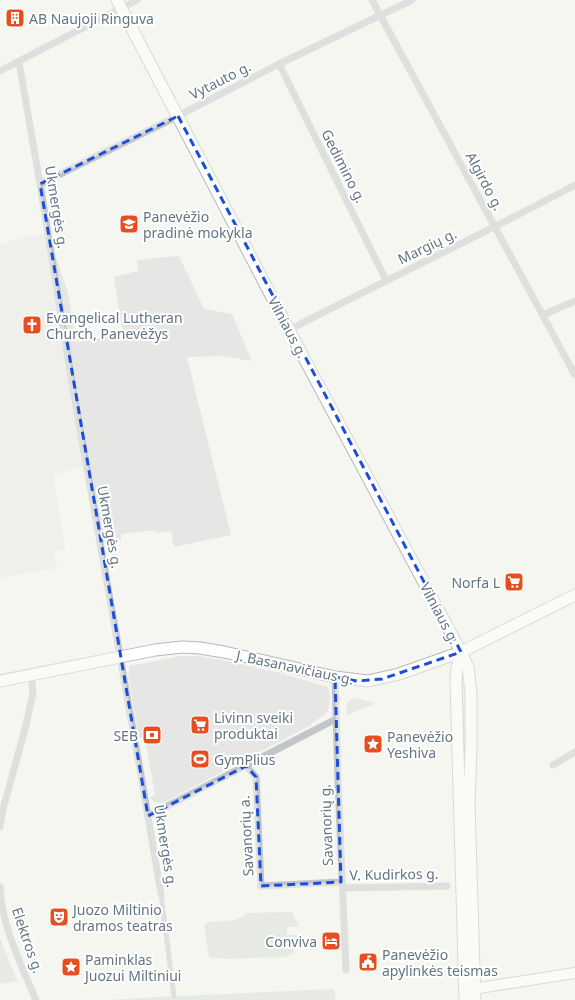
<svg xmlns="http://www.w3.org/2000/svg" width="575" height="1000" font-family="'Noto Sans',sans-serif">
<style>
.built{fill:#e6e7e5}
.green{fill:#d6dcd2}
.lines{fill:none;stroke-linecap:round;stroke-linejoin:round}
.secondary-casing{stroke:#b4babe;stroke-width:12}
.primary-casing{stroke:#b5b9bd;stroke-width:13}
.trunk-casing{stroke:#b5b8bb;stroke-width:13}
.pedestrian{stroke:#c2c6c9;stroke-width:5}
.minor{stroke:#c2c6c9;stroke-width:7}
.secondary{stroke:#fff;stroke-width:10}
.primary{stroke:#fff;stroke-width:11}
.trunk{stroke:#fff;stroke-width:11}
.marked{fill:none;stroke:#1d4ed8;stroke-width:3;stroke-dasharray:8 5;stroke-linejoin:round}
.labels{text-anchor:middle;dominant-baseline:central;stroke-width:4;stroke-linejoin:round;paint-order:stroke}
.poi-label{font-size:14px;fill:#637583;stroke:#fff;text-anchor:start}
.street-label{font-size:14px;fill:#637583;stroke:#fff}
</style>
<rect width="100%" height="100%" fill="#f5f5f1"/>
<!-- built -->
<path class="built" d="M48,233L67,290L77,342L123,334L114,277L138,271L137,261L154,258L179,256L204,309L232,314L252,361L221,356L187,357L231,535L174,547L171,531L156,533L155,530L121,534V540L100,544L86,466L53,475L65,549L54,551L57,568L0,578V245L21,237Z
M180,656H199L227,661L284,674L328,687L330,697L329,708L325,714L309,726L163,803H157L153,801L150,797L155,795L145,737L139,738L128,675L130,666Z"/>
<!-- green -->
<path class="green" d="M461,684H463L465,749H463Z
M353,698L377,703L347,715V703Z
M292,912L299,927H287V935H299V941H294V953L285,957L227,959L209,957L204,926L206,923C219,919 237,925 246,913Z
M0,938L17,981L0,984Z
M334,989L336,1000H109L157,997Z"/>
<g class="lines">
<defs>
<path id="secondary" d="M466,990L575,973"/>
<path id="primary" d="M117,0L289,330L461,652"/>
<path id="trunk" d="M461,652L468,667L471,693V747L469,805L475,1000
M461,652L457,668L456,681L465,1000
M0,681L155,650L182,647L200,648L224,652L335,677L368,681L399,674L461,652L575,595"/>
</defs>
<!-- secondary casing -->
<use href="#secondary" class="secondary-casing"/>
<!-- primary casing -->
<use href="#primary" class="primary-casing"/>
<!-- trunk casing -->
<use href="#trunk" class="trunk-casing"/>
<!-- pedestrian -->
<path class="pedestrian" d="M161,894L174,996"/>
<!-- minor -->
<path class="minor" d="M372,0L575,375
M19,62L40,184L74,395L142,781L161,894
M279,64L386,280
M0,71L137,0
M40,184L178,116L279,64L412,0
M543,315L575,301
M289,330C384,281 481,235 575,185
M335,677L338,782L346,970
M553,765L575,752
M246,766L256,777L261,886L341,882
M148,816L336,719
M0,827L2,813L26,725L33,693L31,674
M0,887C2,927 21,964 36,1000
M342,888L447,886"/>
<!-- secondary -->
<use href="#secondary" class="secondary"/>
<!-- primary -->
<use href="#primary" class="primary"/>
<!-- trunk -->
<use href="#trunk" class="trunk"/>
</g>
<!-- marked area -->
<path d="M0 0H575V1000H0ZM178,116L461,652L382,679L357,681L335,677L341,882L261,886L256,777L246,766L148,816L40,184Z" fill="#f5f5f1" fill-opacity=".55" fill-rule="evenodd"/>
<path class="marked" d="M178,116L461,652L382,679L357,681L335,677L341,882L261,886L256,777L246,766L148,816L40,184Z"/>
<!-- icons -->
<defs>
<symbol id="building-square" viewBox="-11 -11 22 22"><rect x="-9" y="-9" width="18" height="18" rx="4" fill="#e64d20" stroke="#fff"/><path d="M-4-6H4V6H1V3H-1V6H-4ZM-2.5-4.3h1.7v1.8h-1.7ZM.8-4.3h1.7v1.8H.8ZM-2.5-1h1.7V.8h-1.7ZM.8-1h1.7V.8H.8Z" fill="#fff"/></symbol>
<symbol id="school-square" viewBox="-11 -11 22 22"><rect x="-9" y="-9" width="18" height="18" rx="4" fill="#e64d20" stroke="#fff"/><path d="M0-5L7-2L0 1L-7-2ZM-4 1L0 2.5L4 1V4Q0 6-4 4Z" fill="#fff"/></symbol>
<symbol id="church-square" viewBox="-11 -11 22 22"><rect x="-9" y="-9" width="18" height="18" rx="4" fill="#e64d20" stroke="#fff"/><path d="M-1.2-6h2.4v3.5h3.3v2.4h-3.3V6h-2.4V-.1h-3.3v-2.4h3.3Z" fill="#fff"/></symbol>
<symbol id="supermarket-square" viewBox="-11 -11 22 22"><rect x="-9" y="-9" width="18" height="18" rx="4" fill="#e64d20" stroke="#fff"/><path d="M-6-5.5h2.5l.6 2H6L4.5 2H-2.5L-4.4-4H-6ZM-1.5 3.2a1.3 1.3 0 1 0 .1 0ZM3 3.2a1.3 1.3 0 1 0 .1 0Z" fill="#fff"/></symbol>
<symbol id="bank-square" viewBox="-11 -11 22 22"><rect x="-9" y="-9" width="18" height="18" rx="4" fill="#e64d20" stroke="#fff"/><path d="M-6-4H6V4H-6ZM0-2.3a2.3 2.3 0 1 0 0 4.6a2.3 2.3 0 1 0 0-4.6Z" fill="#fff"/></symbol>
<symbol id="sight-square" viewBox="-11 -11 22 22"><rect x="-9" y="-9" width="18" height="18" rx="4" fill="#e64d20" stroke="#fff"/><path d="M0-6L1.8-2.2L6-1.7L2.9 1.2L3.7 5.4L0 3.3L-3.7 5.4L-2.9 1.2L-6-1.7L-1.8-2.2Z" fill="#fff"/></symbol>
<symbol id="stadium-square" viewBox="-11 -11 22 22"><rect x="-9" y="-9" width="18" height="18" rx="4" fill="#e64d20" stroke="#fff"/><path d="M0-5a6.5 5 0 1 0 0 10a6.5 5 0 1 0 0-10ZM-3.5-1.8h7v3.6h-7Z" fill="#fff"/></symbol>
<symbol id="theatre-square" viewBox="-11 -11 22 22"><rect x="-9" y="-9" width="18" height="18" rx="4" fill="#e64d20" stroke="#fff"/><path d="M-5-5.5Q0-4 5-5.5V0Q5 5 0 6Q-5 5-5 0ZM-3.3-2.5H-1v1.5H-3.3ZM1-2.5H3.3v1.5H1ZM-2.8 1Q0 5.5 2.8 1Z" fill="#fff"/></symbol>
<symbol id="hotel-square" viewBox="-11 -11 22 22"><rect x="-9" y="-9" width="18" height="18" rx="4" fill="#e64d20" stroke="#fff"/><path d="M-6-4.5h1.5V1H6V5H4.5V3h-9V5H-6ZM-4 0a1.8 1.8 0 1 1 3.6 0ZM.5 0V-2.5h3Q6-2.5 6 0Z" fill="#fff"/></symbol>
<symbol id="civic-square" viewBox="-11 -11 22 22"><rect x="-9" y="-9" width="18" height="18" rx="4" fill="#e64d20" stroke="#fff"/><path d="M-.6-6.5H3V-4.5H.6V-3L4-1V1h2V6H-6V1h2V-1L-.6-3ZM-1.2 2.5V6h2.4V2.5Z" fill="#fff"/></symbol>
</defs>
<g fill-rule="evenodd">
<use href="#building-square" x="4" y="7" width="22" height="22"/>
<use href="#school-square" x="118" y="213" width="22" height="22"/>
<use href="#church-square" x="21" y="314" width="22" height="22"/>
<use href="#supermarket-square" x="503" y="571" width="22" height="22"/>
<use href="#supermarket-square" x="189" y="714" width="22" height="22"/>
<use href="#bank-square" x="141" y="724" width="22" height="22"/>
<use href="#sight-square" x="362" y="733" width="22" height="22"/>
<use href="#stadium-square" x="189" y="748" width="22" height="22"/>
<use href="#theatre-square" x="48" y="906" width="22" height="22"/>
<use href="#hotel-square" x="320" y="930" width="22" height="22"/>
<use href="#civic-square" x="357" y="951" width="22" height="22"/>
<use href="#sight-square" x="60" y="956" width="22" height="22"/>
</g>
<g class="labels">
<!-- poi labels -->
<g class="poi-label">
<text x="29" y="18">AB Naujoji Ringuva</text>
<text x="143" y="216">Panevėžio<tspan x="143" dy="16">pradinė mokykla</tspan></text>
<text x="46" y="317">Evangelical Lutheran<tspan x="46" dy="16">Church, Panevėžys</tspan></text>
<text x="500" y="582" text-anchor="end">Norfa L</text>
<text x="214" y="717">Livinn sveiki<tspan x="214" dy="16">produktai</tspan></text>
<text x="138" y="735" text-anchor="end">SEB</text>
<text x="387" y="736">Panevėžio<tspan x="387" dy="16">Yeshiva</tspan></text>
<text x="214" y="759">GymPlius</text>
<text x="73" y="909">Juozo Miltinio<tspan x="73" dy="16">dramos teatras</tspan></text>
<text x="317" y="941" text-anchor="end">Conviva</text>
<text x="382" y="954">Panevėžio<tspan x="382" dy="16">apylinkės teismas</tspan></text>
<text x="85" y="959">Paminklas<tspan x="85" dy="16">Juozui Miltiniui</tspan></text>
</g>
<!-- street labels -->
<g class="street-label">
<text transform="translate(220 80) rotate(-27)">Vytauto g.</text>
<text transform="translate(344 166) rotate(63)">Gedimino g.</text>
<text transform="translate(485 181) rotate(62)">Algirdo g.</text>
<text transform="translate(57 207) rotate(81)">Ukmergės g.</text>
<text transform="translate(427 246) rotate(-26)">Margių g.</text>
<text transform="translate(288 327) rotate(62)">Vilniaus g.</text>
<text transform="translate(110 527) rotate(80)">Ukmergės g.</text>
<text transform="translate(440 613) rotate(62)">Vilniaus g.</text>
<text transform="translate(295 667) rotate(12)">J. Basanavičiaus g.</text>
<text transform="translate(326 825) rotate(-92)">Savanorių g.</text>
<text transform="translate(246 836) rotate(-93)">Savanorių a.</text>
<text transform="translate(166 846) rotate(81)">Ukmergės g.</text>
<text transform="translate(394 874) rotate(-1)">V. Kudirkos g.</text>
<text transform="translate(28 940) rotate(71)">Elektros g.</text>
</g>
</g>
</svg>
